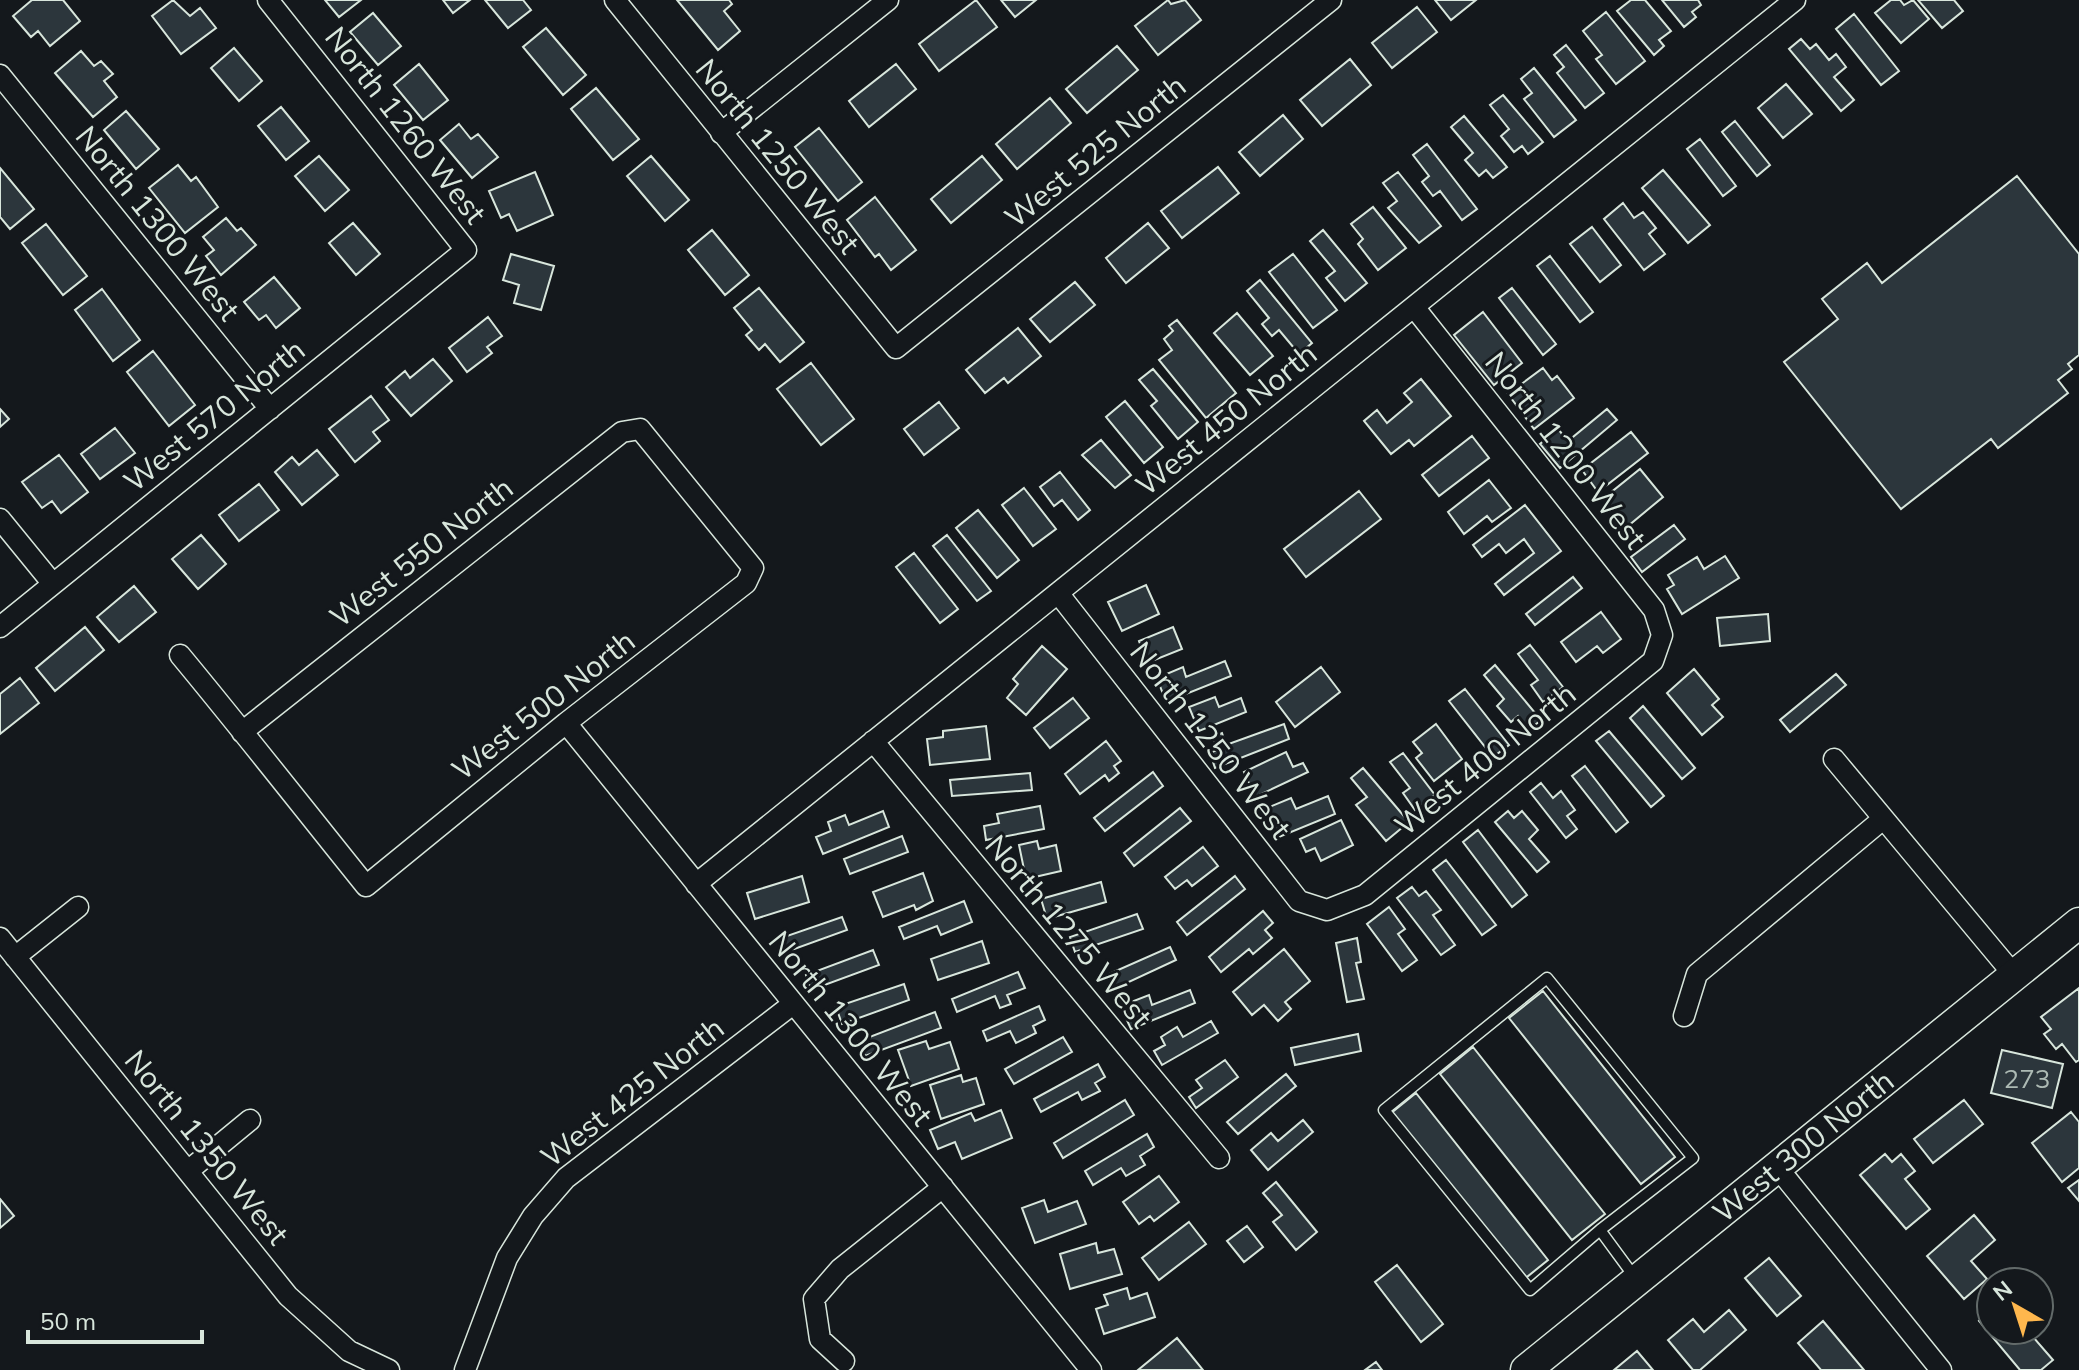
<svg xmlns="http://www.w3.org/2000/svg" width="2079" height="1370" font-family="Mulish,sans-serif">
<style>
.building{fill:#2c363c;stroke:#d8e6dc;stroke-width:2}
.lines{fill:none;stroke-linecap:round;stroke-linejoin:round}
.service-casing{stroke:#d8e6dc;stroke-width:13}
.minor-casing{stroke:#d8e6dc;stroke-width:23}
.secondary-casing{stroke:#d8e6dc;stroke-width:33}
.service{stroke:#14181c;stroke-width:10}
.minor{stroke:#14181c;stroke-width:20}
.secondary{stroke:#14181c;stroke-width:30}
.labels{text-anchor:middle;dominant-baseline:central;stroke-width:6;stroke-linejoin:round;paint-order:stroke}
.number-label{font-size:26px;fill:#adbab4}
.street-label{font-size:30px;fill:#d8e6dc;stroke:#14181c}
</style>
<rect width="100%" height="100%" fill="#14181c"/>
<!-- building -->
<path class="building" d="M32,0H63L80,21L50,46L38,31L31,37L13,16Z
M173,0L190,16L200,8L216,28L181,54L152,16Z
M325,0H361L339,17Z
M443,0H470L453,13Z
M485,0H523L531,10L508,28Z
M677,0H729L732,4L724,11L740,31L718,50Z
M976,0L997,27L939,71L919,44Z
M1001,0H1036L1015,17Z
M1168,0L1171,4L1185,0L1201,20L1158,55L1135,26Z
M1435,0H1476L1451,20Z
M1631,0H1645L1671,31L1659,40L1664,46L1654,55L1617,11Z
M1662,0H1698L1701,5L1692,12L1696,17L1684,27Z
M1891,0H1900L1904,5L1913,0L1929,19L1901,43L1875,13Z
M1918,0H1954L1963,11L1942,28Z
M1417,7L1437,32L1392,68L1372,43Z
M1606,12L1645,61L1616,84L1596,59L1602,55L1583,31Z
M373,13L401,46L378,65L350,32Z
M1854,14L1899,71L1881,85L1836,29Z
M546,28L586,75L563,95L523,47Z
M1801,39L1810,49L1816,44L1829,60L1836,54L1846,67L1834,77L1854,100L1841,111L1789,49Z
M1566,45L1604,93L1585,108L1557,73L1564,67L1554,55Z
M1117,46L1138,70L1087,113L1066,89Z
M234,48L262,81L239,101L211,68Z
M81,51L94,66L101,61L113,74L104,81L117,97L93,117L55,73Z
M1350,59L1371,85L1322,126L1300,100Z
M419,64L448,100L423,120L394,85Z
M896,64L916,89L869,127L849,101Z
M1534,68L1576,120L1554,137L1524,99L1532,93L1521,79Z
M1786,84L1812,114L1783,138L1758,108Z
M596,88L639,139L613,160L571,109Z
M1503,95L1543,142L1528,154L1522,146L1514,152L1501,136L1509,129L1490,105Z
M1050,98L1071,123L1017,169L996,144Z
M281,107L309,141L286,160L258,126Z
M126,111L159,149L136,169L104,130Z
M1283,115L1303,139L1260,176L1239,152Z
M1464,116L1507,167L1493,178L1486,170L1479,176L1465,160L1473,153L1451,127Z
M1735,121L1770,165L1757,176L1722,132Z
M459,124L471,139L478,134L498,157L472,178L440,140Z
M819,128L862,182L838,201L795,147Z
M1700,139L1736,186L1723,196L1687,149Z
M1427,144L1477,209L1462,220L1440,191L1433,196L1422,182L1429,176L1413,155Z
M319,156L349,190L325,211L295,176Z
M651,156L689,200L665,221L627,176Z
M982,156L1002,180L951,223L931,199Z
M178,165L191,181L196,177L218,207L185,233L149,188Z
M1218,167L1239,193L1182,238L1161,211Z
M0,168L34,209L10,229L0,217Z
M1663,170L1710,225L1688,243L1642,188Z
M535,172L553,215L517,231L509,214L501,218L489,191Z
M1398,172L1441,226L1419,243L1388,208L1397,201L1383,183Z
M2017,176L2079,254V355L2068,364L2072,369L2058,380L2068,393L1998,448L1991,439L1901,509L1784,362L1838,319L1822,299L1867,263L1882,283Z
M875,197L916,250L891,270L879,254L875,257L847,220Z
M1623,203L1634,218L1643,212L1656,228L1649,234L1665,254L1644,270L1604,219Z
M1373,207L1406,248L1378,270L1358,244L1363,239L1351,224Z
M226,218L237,231L241,228L256,245L221,275L206,256L214,250L203,237Z
M353,223L380,254L356,275L329,243Z
M1148,223L1169,248L1126,283L1106,258Z
M46,224L87,276L63,295L22,243Z
M1592,227L1621,265L1600,282L1570,244Z
M712,230L749,275L725,295L688,250Z
M1323,230L1367,283L1345,301L1326,278L1335,271L1310,241Z
M511,254L554,266L541,310L514,303L519,285L503,280Z
M1293,254L1337,310L1313,328L1269,272Z
M1550,256L1593,312L1580,322L1537,266Z
M274,277L300,308L276,328L266,315L259,320L244,302Z
M1260,280L1312,343L1299,354L1279,330L1272,336L1262,324L1269,318L1247,291Z
M1075,282L1095,305L1050,342L1030,319Z
M759,288L804,342L780,362L765,344L759,350L746,335L752,330L734,308Z
M1512,288L1556,344L1543,355L1499,298Z
M102,289L140,340L113,361L75,310Z
M1483,312L1522,363L1494,385L1454,335Z
M1237,313L1273,356L1250,375L1214,333Z
M488,317L502,336L487,347L492,353L467,372L449,348Z
M1177,320L1236,393L1206,418L1159,360L1172,350L1164,339L1173,331L1169,326Z
M1018,328L1041,356L1008,383L1004,378L985,393L966,370Z
M153,351L195,405L169,426L127,372Z
M433,359L452,381L411,416L386,387L405,371L410,378Z
M811,363L854,419L821,445L777,389Z
M1543,368L1552,380L1557,376L1574,398L1534,429L1508,394Z
M1153,369L1198,422L1178,439L1151,406L1157,401L1139,380Z
M1421,379L1451,416L1414,446L1409,440L1391,454L1364,421L1377,410L1387,423L1412,402L1404,393Z
M371,396L389,420L373,432L380,441L355,462L329,429Z
M1125,401L1163,447L1144,463L1106,417Z
M939,402L959,428L924,455L904,429Z
M0,409L9,419L0,427Z
M1607,409L1617,420L1560,468L1540,444L1558,429L1568,441Z
M115,428L135,453L100,479L81,454Z
M1631,432L1648,453L1598,492L1582,470Z
M1472,436L1489,458L1439,496L1422,475Z
M1101,440L1131,475L1115,488L1082,455Z
M317,450L338,475L302,505L275,472L292,457L299,465Z
M59,455L88,492L61,513L52,501L42,508L22,482Z
M1640,469L1663,497L1628,526L1604,498Z
M1060,472L1090,510L1078,520L1062,500L1054,506L1040,487Z
M1489,480L1511,508L1492,522L1487,516L1464,534L1448,512Z
M259,484L279,510L239,541L219,515Z
M1024,488L1056,529L1033,546L1002,505Z
M1359,491L1381,519L1306,577L1284,549Z
M1525,505L1561,551L1504,595L1495,584L1534,553L1524,539L1506,553L1499,544L1482,557L1473,545Z
M978,510L1019,560L997,578L956,528Z
M1674,525L1685,539L1642,572L1631,557Z
M201,535L226,564L198,589L172,559Z
M947,535L991,591L977,601L933,546Z
M914,553L958,609L940,623L896,567Z
M1725,556L1739,578L1682,614L1667,589L1674,585L1668,575L1697,557L1704,569Z
M1573,577L1582,588L1535,625L1526,614Z
M1146,585L1159,614L1122,631L1108,602Z
M134,586L156,612L119,642L97,617Z
M1601,612L1621,639L1603,653L1597,646L1576,662L1561,642Z
M1768,614L1770,641L1720,646L1717,618Z
M85,627L104,650L55,691L36,668Z
M1173,627L1182,649L1147,663L1139,641Z
M1530,645L1563,687L1543,702L1531,685L1538,680L1518,654Z
M1042,646L1067,669L1026,715L1007,698L1018,684L1013,679Z
M1225,661L1231,676L1166,702L1157,678L1183,667L1186,677Z
M1495,665L1541,720L1529,730L1518,716L1511,722L1497,706L1504,699L1484,675Z
M1321,667L1340,692L1295,727L1276,702Z
M1694,669L1719,699L1712,705L1723,717L1702,735L1667,693Z
M1836,674L1846,685L1790,732L1780,720Z
M20,678L39,703L0,734V694Z
M1465,689L1509,745L1493,757L1449,701Z
M1215,697L1219,707L1241,698L1246,712L1199,731L1189,707Z
M1073,698L1089,718L1050,748L1034,728Z
M1643,706L1695,768L1682,779L1630,718Z
M1284,724L1289,739L1215,768L1210,753L1217,750L1213,737L1222,733L1226,745Z
M1436,724L1462,759L1434,781L1416,758L1422,753L1413,742Z
M986,726L990,759L930,765L927,739L943,737V731Z
M1609,731L1664,796L1651,807L1596,741Z
M1106,741L1121,761L1114,766L1119,773L1109,781L1105,775L1080,794L1065,774Z
M1286,752L1293,767L1303,763L1308,772L1255,797L1244,772Z
M1403,753L1435,795L1415,810L1403,793L1410,788L1390,762Z
M1585,766L1628,822L1616,832L1572,776Z
M1363,768L1409,822L1386,841L1356,805L1367,797L1351,778Z
M1153,772L1163,786L1105,831L1094,818Z
M1030,773L1032,790L952,796L950,780Z
M1541,783L1553,798L1561,791L1575,810L1567,816L1577,829L1566,838L1530,792Z
M1328,796L1335,814L1279,837L1267,808L1291,798L1296,809Z
M1040,806L1044,829L986,840L984,826L999,823L997,814Z
M1180,808L1191,821L1134,866L1124,853Z
M883,811L889,827L823,854L816,837L831,831L828,822L845,815L849,825Z
M1508,811L1514,818L1522,811L1538,830L1529,839L1549,862L1537,872L1495,822Z
M1341,820L1353,845L1321,861L1315,848L1306,852L1300,839Z
M1478,830L1527,895L1512,907L1463,842Z
M902,836L908,852L850,874L844,859Z
M1037,841L1039,849L1056,845L1061,871L1026,879L1019,845Z
M1203,847L1218,866L1192,886L1187,880L1175,889L1165,877Z
M1446,860L1496,925L1482,935L1433,870Z
M923,873L933,901L916,910L914,905L883,917L873,892Z
M802,876L809,902L755,919L747,893Z
M1235,876L1245,889L1187,935L1177,922Z
M1101,882L1106,902L1047,919L1041,899Z
M1412,887L1419,896L1426,891L1441,910L1433,915L1455,945L1441,955L1397,898Z
M964,901L972,922L941,935L937,926L904,939L899,927Z
M1389,907L1405,929L1398,934L1417,960L1402,971L1367,924Z
M1263,911L1273,923L1265,930L1272,938L1253,954L1249,949L1221,972L1209,957Z
M1137,914L1143,929L1075,952L1070,937Z
M842,917L847,930L786,952L781,938Z
M1357,938L1361,962L1356,963L1364,999L1347,1002L1336,943Z
M982,941L989,963L938,980L931,959Z
M1170,947L1176,960L1116,988L1109,974Z
M1284,949L1310,981L1285,1002L1291,1009L1278,1021L1264,1005L1252,1015L1233,992Z
M873,950L879,965L811,990L806,975Z
M1018,972L1025,988L1007,995L1011,1004L1000,1008L995,996L957,1012L952,999Z
M904,984L909,1000L842,1024L836,1007Z
M2079,988V1060L2076,1062L2062,1044L2056,1049L2044,1034L2051,1029L2041,1017Z
M1190,990L1195,1003L1131,1029L1125,1016L1135,1012L1131,1002L1149,995L1152,1005Z
M1543,991L1675,1157L1641,1184L1509,1018Z
M1039,1006L1045,1020L1033,1026L1036,1033L1016,1043L1010,1031L987,1041L983,1031Z
M935,1012L941,1028L865,1056L859,1041Z
M1211,1021L1218,1033L1162,1065L1154,1051L1165,1045L1161,1037L1177,1027L1183,1037Z
M1358,1034L1361,1051L1295,1065L1291,1048Z
M1063,1037L1072,1052L1014,1084L1005,1069Z
M926,1041L929,1049L950,1042L959,1069L911,1086L898,1050Z
M1473,1047L1605,1214L1572,1240L1440,1074Z
M2002,1050L2063,1064L2052,1108L1991,1093Z
M1225,1060L1238,1077L1196,1108L1189,1097L1202,1088L1196,1080Z
M1098,1064L1105,1077L1095,1083L1100,1091L1082,1100L1078,1092L1041,1112L1034,1099Z
M1286,1074L1296,1086L1238,1134L1227,1122Z
M961,1075L963,1082L976,1078L984,1104L941,1119L930,1085Z
M1416,1093L1548,1260L1522,1281L1390,1114Z
M1125,1100L1134,1115L1063,1158L1054,1143Z
M1964,1100L1983,1124L1933,1163L1914,1139Z
M1001,1110L1012,1138L962,1159L955,1142L938,1149L930,1130L971,1113L975,1121Z
M2071,1112L2079,1122V1168L2062,1182L2032,1143Z
M1303,1120L1313,1132L1268,1170L1251,1150L1271,1133L1278,1141Z
M1147,1134L1154,1147L1140,1156L1145,1165L1126,1176L1121,1168L1093,1185L1085,1171Z
M1885,1154L1892,1162L1901,1154L1915,1171L1905,1179L1930,1209L1906,1229L1860,1175Z
M1159,1176L1179,1202L1154,1221L1150,1216L1139,1224L1123,1202Z
M2079,1180V1201L2068,1188Z
M1276,1182L1317,1232L1296,1250L1273,1222L1282,1215L1263,1193Z
M0,1199L14,1216L0,1228Z
M1044,1200L1048,1212L1077,1201L1086,1224L1035,1243L1022,1208Z
M1974,1215L1995,1240L1971,1261L1987,1279L1964,1299L1927,1256Z
M1189,1222L1206,1244L1159,1280L1142,1258Z
M1247,1226L1263,1247L1244,1262L1227,1241Z
M1096,1243L1098,1253L1114,1249L1122,1274L1070,1289L1060,1254Z
M1769,1258L1801,1296L1777,1316L1745,1278Z
M1397,1265L1443,1324L1421,1342L1375,1282Z
M1127,1288L1130,1299L1147,1293L1155,1317L1104,1334L1096,1309L1108,1305L1104,1295Z
M1729,1310L1746,1330L1700,1370H1693L1668,1340L1693,1319L1704,1332Z
M1991,1311V1330H2027L2053,1360L2041,1370H2020L1979,1321Z
M1823,1321L1864,1370H1821L1798,1343Z
M1177,1338L1203,1370H1138Z
M1637,1351L1653,1370H1614Z
M1376,1362L1382,1370H1365Z"/>
<g class="lines">
<defs>
<path id="service" d="M1600,1230L1530,1290L1384,1110L1547,978L1693,1158L1600,1230L1636,1279"/>
<path id="minor" d="M615,0L896,348L1331,0
M0,75L270,409
M721,133L888,0
M0,519L53,584
M1058,593L1299,901L1327,910L1365,895L1653,661L1662,635L1654,610L1414,307
M0,627L466,250L268,0
M180,655C243,731 304,809 366,886L566,723L746,583L753,568L640,429L622,432L242,732
M566,723L1091,1370
M873,741L1219,1158
M1834,759L2014,975
M696,884L1795,0
M0,938L288,1296L349,1351L389,1370
M15,957L78,907
M1684,1016L1697,974L1883,819
M1777,1167L1941,1370
M188,1171L250,1120
M844,1361L820,1339L814,1299L840,1269L943,1187
M465,1370L507,1258L533,1216L566,1178L793,1004"/>
<path id="secondary" d="M1526,1370L2079,923"/>
</defs>
<!-- service casing -->
<use href="#service" class="service-casing"/>
<!-- minor casing -->
<use href="#minor" class="minor-casing"/>
<!-- secondary casing -->
<use href="#secondary" class="secondary-casing"/>
<!-- service -->
<use href="#service" class="service"/>
<!-- minor -->
<use href="#minor" class="minor"/>
<!-- secondary -->
<use href="#secondary" class="secondary"/>
</g>
<g class="labels">
<!-- number labels -->
<g class="number-label">
<text x="2027" y="1078">273</text>
</g>
<!-- street labels -->
<g class="street-label">
<text transform="translate(406 125) rotate(52)">North 1260 West</text>
<text transform="translate(1095 151) rotate(-39)">West 525 North</text>
<text transform="translate(778 156) rotate(51)">North 1250 West</text>
<text transform="translate(158 223) rotate(51)">North 1300 West</text>
<text transform="translate(214 415) rotate(-39)">West 570 North</text>
<text transform="translate(1226 419) rotate(-39)">West 450 North</text>
<text transform="translate(1566 450) rotate(52)">North 1200 West</text>
<text transform="translate(421 552) rotate(-38)">West 550 North</text>
<text transform="translate(543 705) rotate(-38)">West 500 North</text>
<text transform="translate(1211 740) rotate(52)">North 1250 West</text>
<text transform="translate(1485 759) rotate(-39)">West 400 North</text>
<text transform="translate(1069 931) rotate(50)">North 1275 West</text>
<text transform="translate(851 1028) rotate(51)">North 1300 West</text>
<text transform="translate(632 1092) rotate(-38)">West 425 North</text>
<text transform="translate(1803 1146) rotate(-39)">West 300 North</text>
<text transform="translate(207 1147) rotate(51)">North 1350 West</text>
</g>
</g>
<!-- north arrow -->
<g transform="translate(2015 1306) rotate(321)"><circle r="38" fill="#14181c" stroke="#626a69" stroke-width="2"/>
<path d="M0-6L14 30L0 20L-14 30Z" fill="#ffb74d"/>
<text y="-12" font-size="22" font-weight="bold" text-anchor="middle" fill="#d8e6dc">N</text>
</g>
<!-- scale -->
<path d="M28 1330v12h174v-12" fill="none" stroke="#d8e6dc" stroke-width="4"/>
<text x="40" y="1330" font-size="24" fill="#d8e6dc" stroke="#14181c" stroke-width="6" paint-order="stroke">50 m</text>
</svg>
